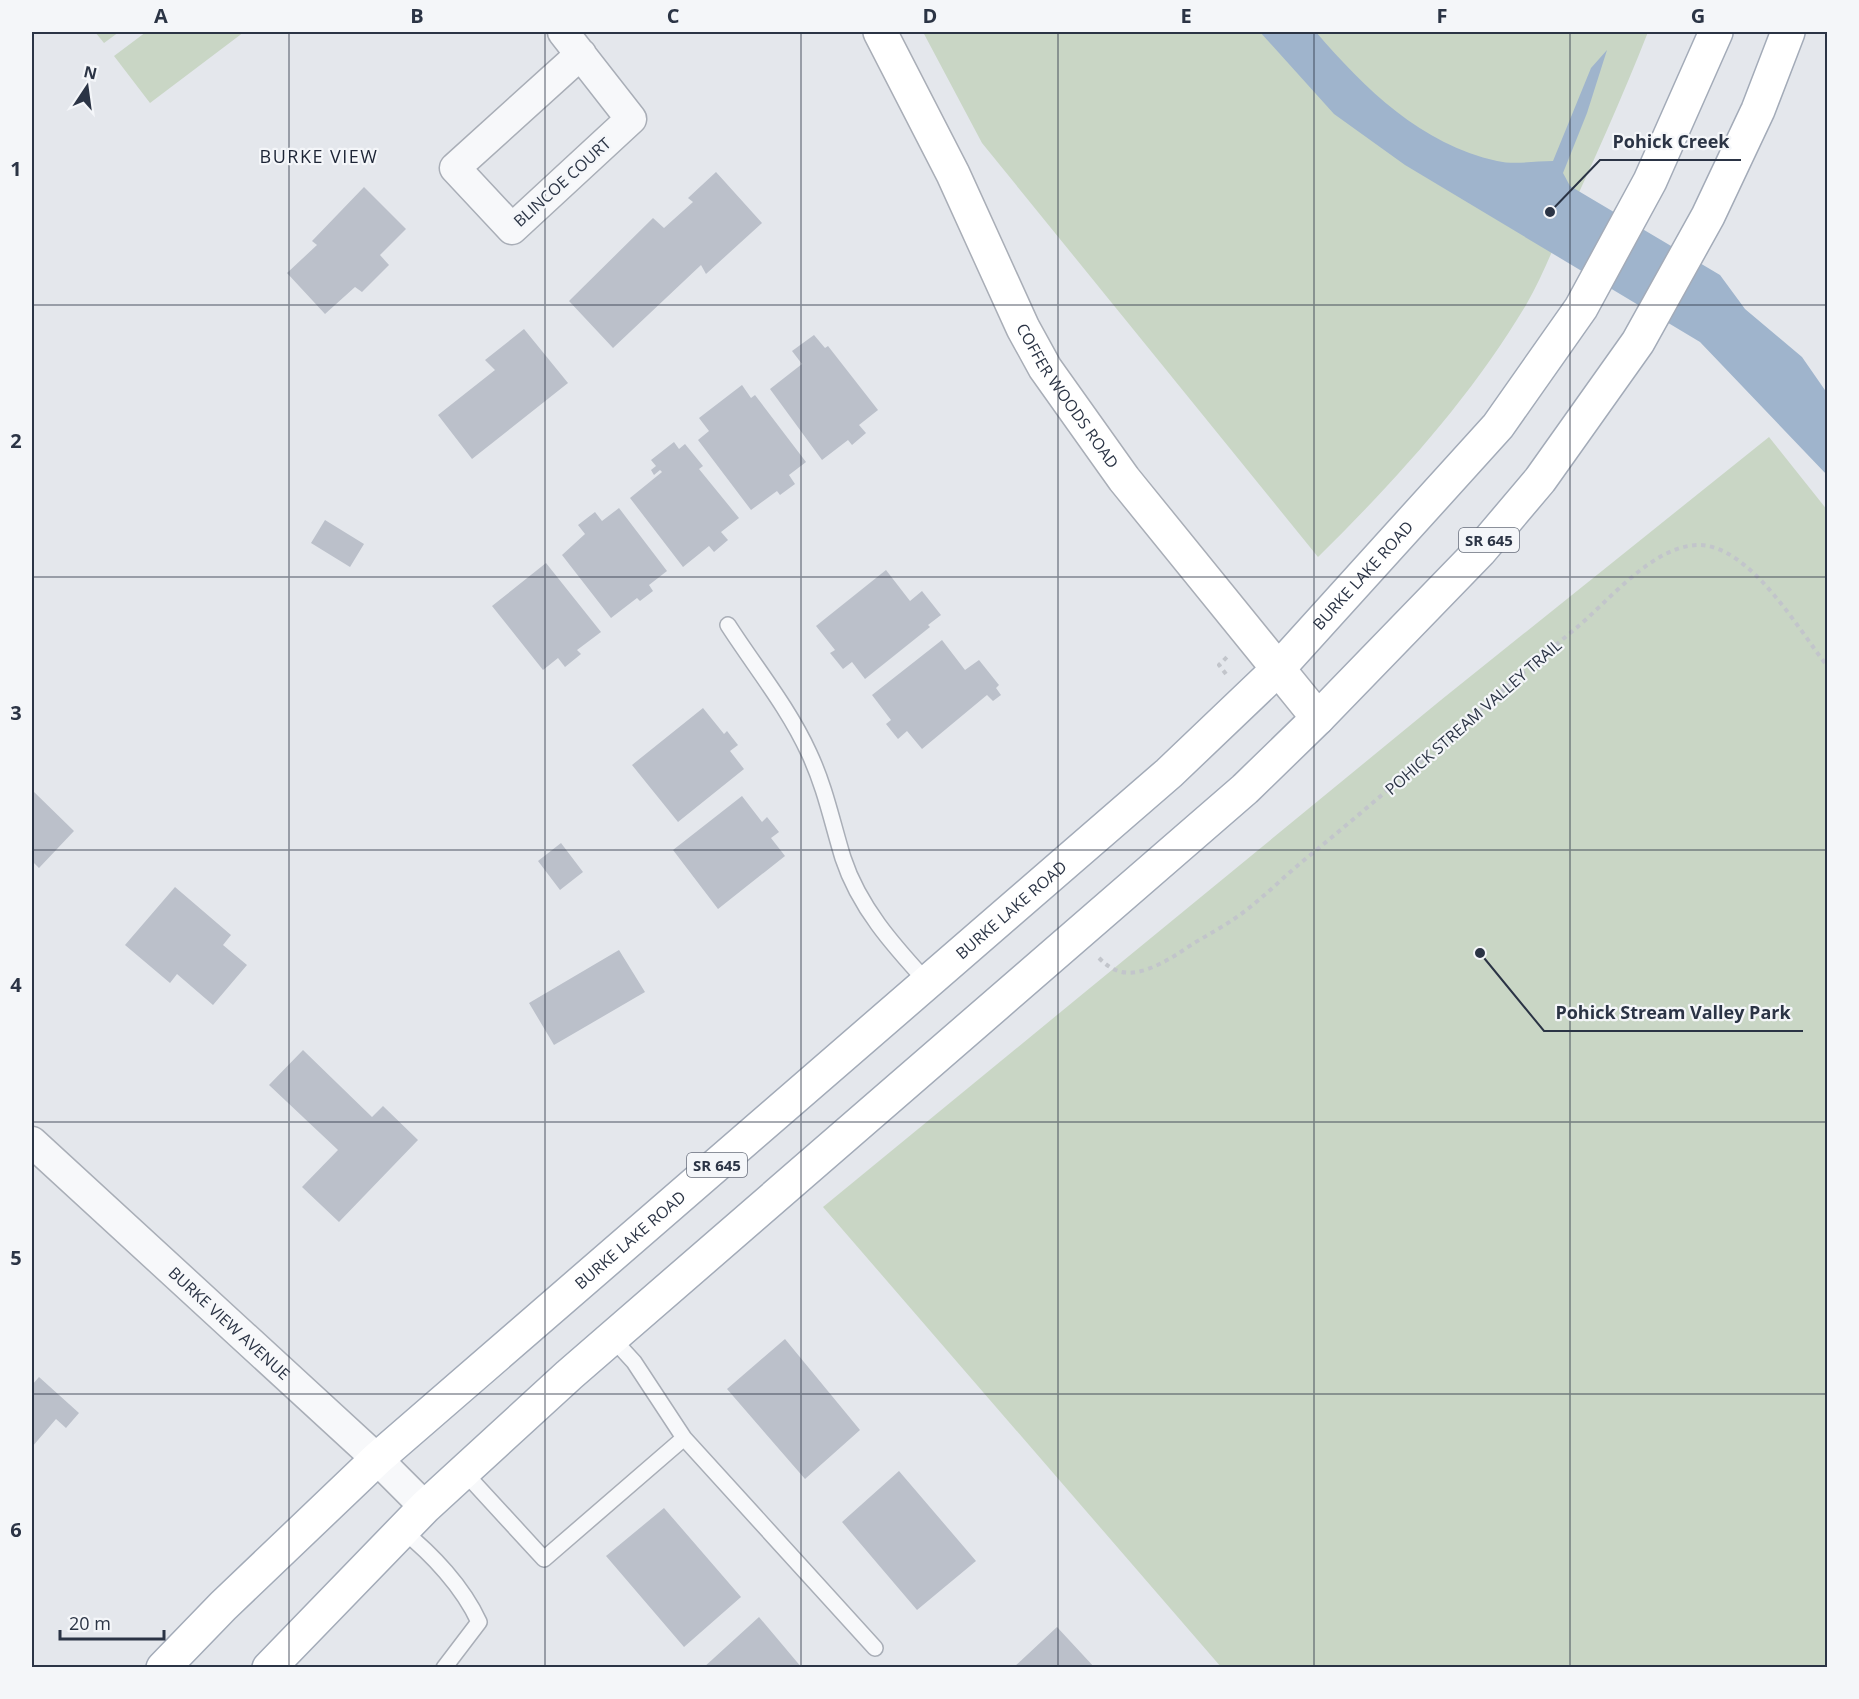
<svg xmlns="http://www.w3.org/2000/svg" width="1859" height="1699" font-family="'Open Sans',sans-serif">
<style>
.green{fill:#c9d6c5}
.water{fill:#9fb4cc}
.building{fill:#bbc0ca}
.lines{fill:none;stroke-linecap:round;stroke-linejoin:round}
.lane-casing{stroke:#a9aeb7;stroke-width:18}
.street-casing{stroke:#a9aeb7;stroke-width:33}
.secondary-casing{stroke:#a9aeb7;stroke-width:36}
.primary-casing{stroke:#a3abb8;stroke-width:36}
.path{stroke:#c2c5cb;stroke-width:4;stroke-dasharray:4.5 4.5;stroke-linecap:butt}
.lane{stroke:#f7f8fa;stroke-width:15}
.street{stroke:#f7f8fa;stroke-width:30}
.secondary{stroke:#fff;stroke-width:33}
.primary{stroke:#fff;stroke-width:33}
.grid{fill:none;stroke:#2b3445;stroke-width:1.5;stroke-opacity:0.55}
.labels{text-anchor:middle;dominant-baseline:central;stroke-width:4.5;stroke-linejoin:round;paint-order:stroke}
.shield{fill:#f4f6f9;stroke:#676e7b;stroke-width:1.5}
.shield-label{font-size:15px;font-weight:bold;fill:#2b3445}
.street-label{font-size:16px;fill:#2b3445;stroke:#f4f6f9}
.neighbourhood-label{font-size:18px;letter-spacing:1.5px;fill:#1d2536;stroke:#f4f6f9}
.leader{fill:none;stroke:#2b3445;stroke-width:2}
.callout-dot{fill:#2b3445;stroke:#f4f6f9;stroke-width:2}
.callout-label{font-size:18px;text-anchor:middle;font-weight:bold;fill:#2b3445;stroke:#f4f6f9;stroke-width:4.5;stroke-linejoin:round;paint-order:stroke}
.neatline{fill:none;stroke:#2b3445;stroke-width:2}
.grid-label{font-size:20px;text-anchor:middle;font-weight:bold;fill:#2b3445}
</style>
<rect width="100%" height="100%" fill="#e4e7ec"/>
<!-- green -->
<path class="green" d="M95,32H119L104,43Z
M146,32H244L150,103L114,56Z
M923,32H1648C1622,98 1593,163 1563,227C1551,253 1540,281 1526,305C1469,400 1396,480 1318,557L982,143Z
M1769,437L1828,511L1827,1667H1221L823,1207L1441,700Z"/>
<!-- water -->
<path class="water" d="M1260,32H1316C1365,89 1421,144 1497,161C1514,165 1535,161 1553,161L1591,68L1607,50L1587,113L1563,173L1570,186L1720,275L1745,309L1802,357L1827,393V475L1700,342L1405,165L1334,114Z"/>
<!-- building -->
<path class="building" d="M716,172L762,223L706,274L701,265L613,348L569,301L653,218L664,228L693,202L688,198Z
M364,187L406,229L380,255L389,265L362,292L355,287L325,314L287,273L317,245L312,241Z
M524,329L568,383L472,459L438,415L495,370L485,360Z
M814,335L825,348L828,346L878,410L859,425L866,433L852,445L848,440L822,460L770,389L802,364L792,351Z
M742,385L751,398L755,395L806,462L789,475L795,484L780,495L777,491L751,510L698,440L709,431L699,418Z
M674,442L679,449L685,444L703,466L699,469L739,518L721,532L728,540L714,552L709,546L683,567L630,498L662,472L660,470L654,475L651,470L656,466L651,460Z
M619,508L667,571L649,585L653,591L640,601L637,598L611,618L562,555L585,534L578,525L595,512L602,521Z
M325,520L364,544L350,567L311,543Z
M546,563L601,632L577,650L581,654L565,667L558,658L543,670L492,606Z
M886,570L910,601L922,591L941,615L928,625L930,627L865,679L852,662L843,669L830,653L835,650L816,626Z
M942,640L965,670L979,660L999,685L996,688L1001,695L993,701L987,695L922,749L907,731L898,739L886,724L891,720L872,695Z
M703,708L724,734L727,731L738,745L730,751L744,769L678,822L632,765Z
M32,790L74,831L39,868L32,861Z
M742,796L762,822L767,817L779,832L771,838L785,856L718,909L673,850Z
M561,843L583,872L560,890L538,861Z
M175,887L231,935L223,945L247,965L213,1005L177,974L170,983L125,945Z
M619,950L645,992L554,1045L529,1003Z
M303,1050L372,1117L383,1106L418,1140L339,1222L302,1187L338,1150L269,1085Z
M785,1339L860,1430L805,1479L727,1389Z
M39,1377L79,1413L66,1428L56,1419L32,1447V1385Z
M899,1471L976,1561L917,1610L842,1522Z
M664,1508L741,1597L684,1647L606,1556Z
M759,1617L802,1668H703Z
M1057,1627L1095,1668H1013Z"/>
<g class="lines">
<defs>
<path id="lane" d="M728,625C755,667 788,707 809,753C825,787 832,822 843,858C859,907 893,945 927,982
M612,1338L634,1362L684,1438L875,1648
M464,1472L544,1559L684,1438
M402,1530C432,1554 463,1587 479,1622L444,1668"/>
<g id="street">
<path d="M563,32L631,119L512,229L455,168L581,54"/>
<path id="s1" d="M32,1142L377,1459L425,1507"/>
</g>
<g id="secondary">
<path id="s2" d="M880,32L953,174L1023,328L1045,368L1124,479L1318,718"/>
</g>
<g id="primary">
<path id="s3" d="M163,1668L223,1606L377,1459L1169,773L1277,670L1498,426L1581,308L1650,181L1716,32"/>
<path d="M269,1668L425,1507L569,1375L1245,789L1318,718L1480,551L1540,480L1638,342L1708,216L1758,110L1788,32"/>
</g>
</defs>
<!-- lane casing -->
<use href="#lane" class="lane-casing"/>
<!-- street casing -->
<use href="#street" class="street-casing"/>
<!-- secondary casing -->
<use href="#secondary" class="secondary-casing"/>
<!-- primary casing -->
<use href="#primary" class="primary-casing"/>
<!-- path -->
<path class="path" d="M1226,674L1219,665L1227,657
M1099,958C1113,972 1125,976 1145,970C1163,964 1178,954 1194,943C1208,935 1222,927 1234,919C1259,902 1280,880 1303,861C1395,786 1484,705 1575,629C1608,602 1652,546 1698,545C1750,545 1798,629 1828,667"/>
<!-- lane -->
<use href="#lane" class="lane"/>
<!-- street -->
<use href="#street" class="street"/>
<!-- secondary -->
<use href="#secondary" class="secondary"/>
<!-- primary -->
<use href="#primary" class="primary"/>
</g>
<!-- grid -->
<path class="grid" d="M289,32V1668M545,32V1668M801,32V1668M1058,32V1668M1314,32V1668M1570,32V1668M32,305H1828M32,577H1828M32,850H1828M32,1122H1828M32,1394H1828"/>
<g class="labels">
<!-- shield labels -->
<g class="shield">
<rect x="1459" y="528" width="60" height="24" rx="4.5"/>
<rect x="687" y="1153" width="60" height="24" rx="4.5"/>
</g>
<g class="shield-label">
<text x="1489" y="540">SR 645</text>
<text x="717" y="1165">SR 645</text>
</g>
<!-- street labels -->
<g class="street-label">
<text transform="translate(562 182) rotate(-42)">BLINCOE COURT</text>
<text stroke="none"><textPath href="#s2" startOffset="410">COFFER WOODS ROAD</textPath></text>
<text stroke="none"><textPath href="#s3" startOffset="1624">BURKE LAKE ROAD</textPath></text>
<text transform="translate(1473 717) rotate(-41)">POHICK STREAM VALLEY TRAIL</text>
<text stroke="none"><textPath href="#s3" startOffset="1138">BURKE LAKE ROAD</textPath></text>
<text stroke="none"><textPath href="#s3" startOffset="634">BURKE LAKE ROAD</textPath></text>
<text stroke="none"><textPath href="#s1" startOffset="268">BURKE VIEW AVENUE</textPath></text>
</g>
<!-- neighbourhood labels -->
<g class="neighbourhood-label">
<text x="319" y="156">BURKE VIEW</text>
</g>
</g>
<!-- callouts -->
<path class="leader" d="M1550 212L1600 160H1741M1480 953L1544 1031H1803"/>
<g class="callout-dot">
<circle cx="1550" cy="212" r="6"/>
<circle cx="1480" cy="953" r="6"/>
</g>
<g class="callout-label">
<text x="1671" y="148">Pohick Creek</text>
<text x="1673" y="1019">Pohick Stream Valley Park</text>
</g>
<!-- border -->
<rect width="1859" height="1699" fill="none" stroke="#f4f6f9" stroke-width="66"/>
<!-- north arrow -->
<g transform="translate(87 87) rotate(13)" stroke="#f4f6f9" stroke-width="4.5" paint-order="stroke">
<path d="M0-4.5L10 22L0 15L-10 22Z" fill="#2b3445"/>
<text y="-9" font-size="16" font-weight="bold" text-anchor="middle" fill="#2b3445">N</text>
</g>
<!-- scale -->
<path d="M60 1630v9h104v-9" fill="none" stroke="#2b3445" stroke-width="3"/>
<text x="69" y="1630" font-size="18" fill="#2b3445" stroke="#f4f6f9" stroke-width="4.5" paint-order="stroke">20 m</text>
<rect x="33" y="33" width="1793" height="1633" class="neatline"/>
<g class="grid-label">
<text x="161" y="23">A</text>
<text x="417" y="23">B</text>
<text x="673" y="23">C</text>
<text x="930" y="23">D</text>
<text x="1186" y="23">E</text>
<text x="1442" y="23">F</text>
<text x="1698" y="23">G</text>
<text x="16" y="176">1</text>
<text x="16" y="448">2</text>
<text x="16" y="720">3</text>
<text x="16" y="992">4</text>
<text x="16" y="1265">5</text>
<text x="16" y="1537">6</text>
</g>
</svg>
